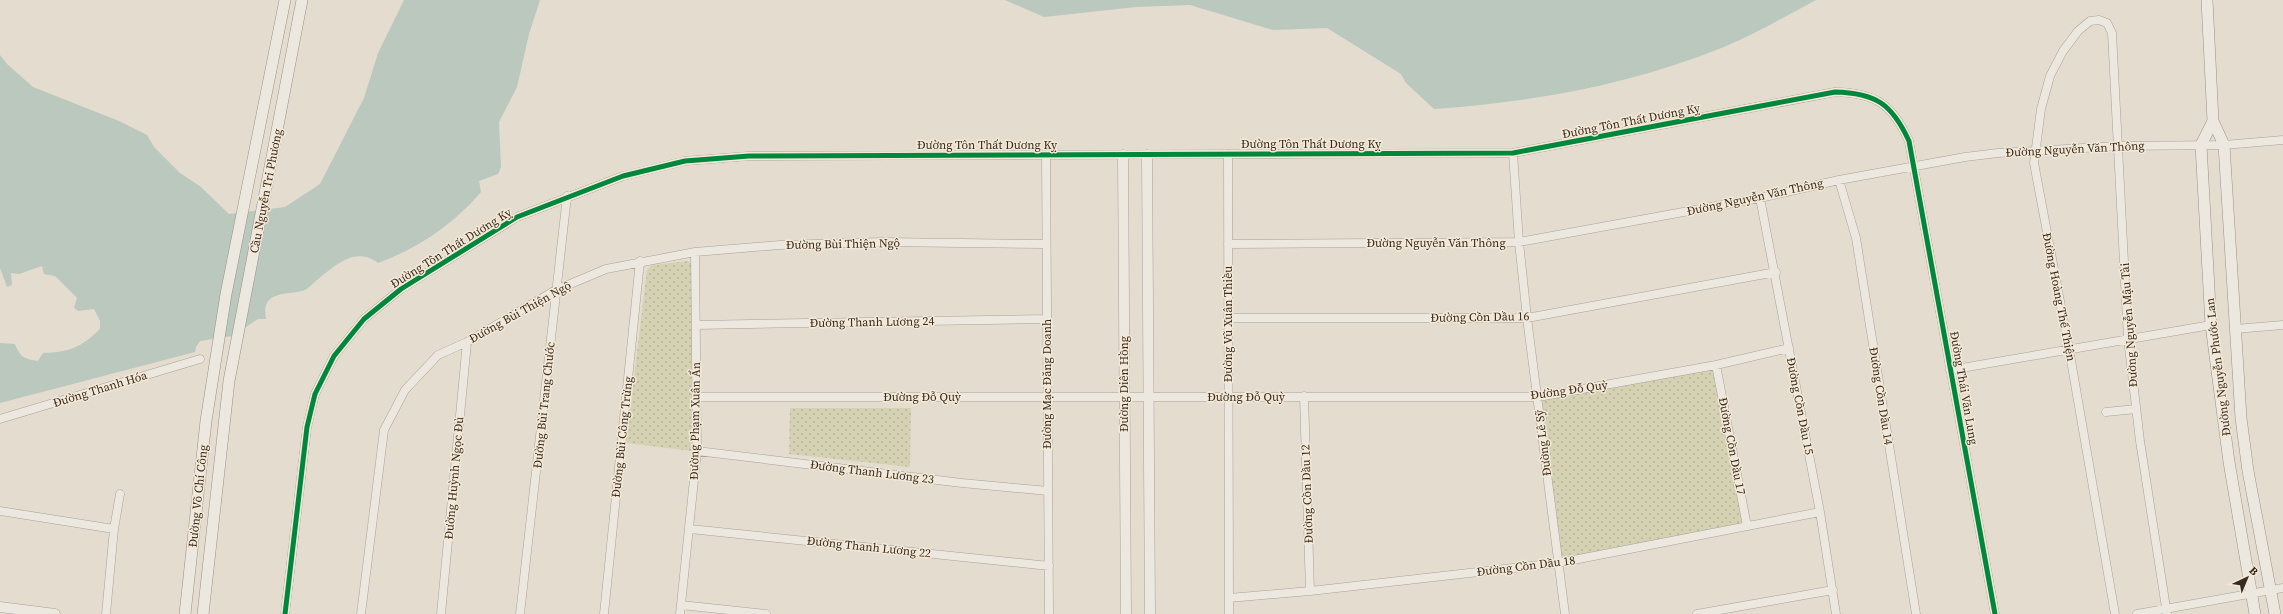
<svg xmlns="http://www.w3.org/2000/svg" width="2283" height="614" font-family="'Source Serif 4',serif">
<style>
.park{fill:url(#park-dots)}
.water{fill:#bac8be}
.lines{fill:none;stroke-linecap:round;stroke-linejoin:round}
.minor-casing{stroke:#a9a198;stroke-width:9}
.tertiary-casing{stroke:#a9a198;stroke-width:11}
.secondary-casing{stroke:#999188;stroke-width:12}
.minor{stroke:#ece8e0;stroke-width:8}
.tertiary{stroke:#ece8e0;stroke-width:10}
.secondary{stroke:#ece8e0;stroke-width:11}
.cycleway-casing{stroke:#f4e9d6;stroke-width:8}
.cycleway{stroke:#00873e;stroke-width:5}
.labels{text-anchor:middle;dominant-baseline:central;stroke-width:3;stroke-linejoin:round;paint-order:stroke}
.street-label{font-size:12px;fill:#382a20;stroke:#f4e9d6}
</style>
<defs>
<pattern id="park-dots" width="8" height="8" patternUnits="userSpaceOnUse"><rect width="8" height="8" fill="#d5d2b3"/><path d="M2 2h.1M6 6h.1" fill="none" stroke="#b8b49a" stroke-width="1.8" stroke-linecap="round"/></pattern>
</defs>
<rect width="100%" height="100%" fill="#e4dccf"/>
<!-- park -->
<path class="park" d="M688,261L693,265L692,451L626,443L647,270L652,265Z
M1716,365L1747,526L1558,563L1538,397Z
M790,408H911L910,467L789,454Z"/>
<!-- water -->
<path class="water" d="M404,0H540L529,34L517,87L499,122L501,167L498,174L479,181L481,192C453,225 418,248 378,263C355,246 336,265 317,280C313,283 309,288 305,290C288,296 260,289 266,319H258L232,336L200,341L196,347L195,352L0,403V343L15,344C20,357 24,359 38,361L43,353C70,352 80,348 100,329V321L94,309L78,311L74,308L77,298L55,276L44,274L42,266L19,274L11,273L12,285L7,287L0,268V55L7,64L33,87L119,121L147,135L154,147L180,173L201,187L229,214L285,207L320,184L364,98L378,53Z
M1005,0H1816C1786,16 1755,34 1724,47C1629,85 1535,102 1434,109L1406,83L1401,74L1327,28L1273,30L1190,5L1136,7L1044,17Z"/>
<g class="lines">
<defs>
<path id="minor" d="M1513,153L1519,242L1527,318L1565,614
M1228,154L1229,614
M1046,155L1049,614
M1839,180L1856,238L1916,614
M1760,198L1820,512L1836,614
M1228,244L1519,242L1760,198L1839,180L1965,157L1998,153L2118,146L2224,145L2283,140
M1228,318H1527L1776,272
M696,325L1047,319
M2235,329L2283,325
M1716,365L1747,526
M1950,370L2211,325
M1304,396L1310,591
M698,397H1538L1716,365L1789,348
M2106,412L2136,409
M0,419L200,359
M697,451L962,483L1048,491
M0,511L114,529
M690,529L1049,566
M1229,598L1310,591L1558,563L1820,512
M681,605L766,614
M106,614L114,529L120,494
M285,614L307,427L315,394L334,356L364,319L401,289L517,217L623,176L685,161L749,156L1513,153L1835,92C1876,93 1892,104 1909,141L1995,614
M361,614L384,430L405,390L438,355L467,342L556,290L606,269L695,252L780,245L883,242L1046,244
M441,614L467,342
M520,614L567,196
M604,614L640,261
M680,614L697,451L695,252
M1697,614L1833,590
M2115,614L2069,349L2034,163L2041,109L2050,76L2063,51L2078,31L2090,21L2099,20L2107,23L2112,33L2128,339L2140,441L2167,614
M2137,614L2283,588"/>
<path id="tertiary" d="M1123,155L1126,614
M1147,155L1150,614
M0,607L55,614"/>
<path id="secondary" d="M2207,0L2213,121L2224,145L2241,418L2248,471L2275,614
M2213,121L2201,145L2211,325L2229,462L2255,614
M185,614L206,421L226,294L285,0
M203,614L229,381L302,0"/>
</defs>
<!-- minor casing -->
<use href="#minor" class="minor-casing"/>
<!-- tertiary casing -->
<use href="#tertiary" class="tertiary-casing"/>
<!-- secondary casing -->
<use href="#secondary" class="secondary-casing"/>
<!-- minor -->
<use href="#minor" class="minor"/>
<!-- tertiary -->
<use href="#tertiary" class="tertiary"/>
<!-- secondary -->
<use href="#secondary" class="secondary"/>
<defs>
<path id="cycleway" d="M285,614L307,427L315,394L334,356L364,319L401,289L517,217L623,176L685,161L749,156L1513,153L1835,92C1876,93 1892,104 1909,141L1995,614"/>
</defs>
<!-- cycleway casing -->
<use href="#cycleway" class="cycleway-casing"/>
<!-- cycleway -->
<use href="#cycleway" class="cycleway"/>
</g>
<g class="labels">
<!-- street labels -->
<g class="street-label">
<text transform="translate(1631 121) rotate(-11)">Đường Tôn Thất Dương Kỵ</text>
<text x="1311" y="144">Đường Tôn Thất Dương Kỵ</text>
<text x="987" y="145">Đường Tôn Thất Dương Kỵ</text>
<text transform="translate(2075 149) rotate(-3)">Đường Nguyễn Văn Thông</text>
<text transform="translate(266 191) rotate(-79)">Cầu Nguyễn Tri Phương</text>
<text transform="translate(1755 197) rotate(-12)">Đường Nguyễn Văn Thông</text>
<text x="1436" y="243">Đường Nguyễn Văn Thông</text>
<text transform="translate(843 244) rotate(-1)">Đường Bùi Thiện Ngộ</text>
<text transform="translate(451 248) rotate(-32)">Đường Tôn Thất Dương Kỵ</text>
<text transform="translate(2059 297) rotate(79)">Đường Hoàng Thế Thiện</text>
<text transform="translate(520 312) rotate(-29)">Đường Bùi Thiện Ngộ</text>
<text transform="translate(1480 317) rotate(-1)">Đường Cồn Dầu 16</text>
<text transform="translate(872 322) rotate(-1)">Đường Thanh Lương 24</text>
<text transform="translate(1228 324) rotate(-90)">Đường Vũ Xuân Thiều</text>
<text transform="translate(2129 325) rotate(-94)">Đường Nguyễn Mậu Tài</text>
<text transform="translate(2218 367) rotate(-97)">Đường Nguyễn Phước Lan</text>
<text transform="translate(1047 384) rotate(-90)">Đường Mạc Đăng Doanh</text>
<text transform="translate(1124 384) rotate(-90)">Đường Diên Hồng</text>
<text transform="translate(1964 388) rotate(80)">Đường Thái Văn Lung</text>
<text transform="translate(100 389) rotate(-17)">Đường Thanh Hóa</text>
<text transform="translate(1569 390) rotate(-8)">Đường Đỗ Quỳ</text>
<text transform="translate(1881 396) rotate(81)">Đường Cồn Dầu 14</text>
<text x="922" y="397">Đường Đỗ Quỳ</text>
<text x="1246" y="397">Đường Đỗ Quỳ</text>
<text transform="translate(544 405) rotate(-84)">Đường Bùi Trang Chước</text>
<text transform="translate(1800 406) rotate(79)">Đường Cồn Dầu 15</text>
<text transform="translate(695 421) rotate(-89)">Đường Phạm Xuân Ẩn</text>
<text transform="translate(622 437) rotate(-84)">Đường Bùi Công Trừng</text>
<text transform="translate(1543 443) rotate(-97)">Đường Lê Sỹ</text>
<text transform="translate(1732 446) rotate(79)">Đường Cồn Dầu 17</text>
<text transform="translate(872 472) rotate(7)">Đường Thanh Lương 23</text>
<text transform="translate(454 478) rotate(-85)">Đường Huỳnh Ngọc Đủ</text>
<text transform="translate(1307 494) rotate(-92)">Đường Cồn Dầu 12</text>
<text transform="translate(198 496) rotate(-84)">Đường Võ Chí Công</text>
<text transform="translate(869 547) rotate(6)">Đường Thanh Lương 22</text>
<text transform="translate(1526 566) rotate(-7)">Đường Cồn Dầu 18</text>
</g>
</g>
<!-- north arrow -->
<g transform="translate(2247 578) rotate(44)" stroke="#f4e9d6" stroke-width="3" paint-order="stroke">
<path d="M0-3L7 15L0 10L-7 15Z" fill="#382a20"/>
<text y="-6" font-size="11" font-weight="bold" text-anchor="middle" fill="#382a20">B</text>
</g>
</svg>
